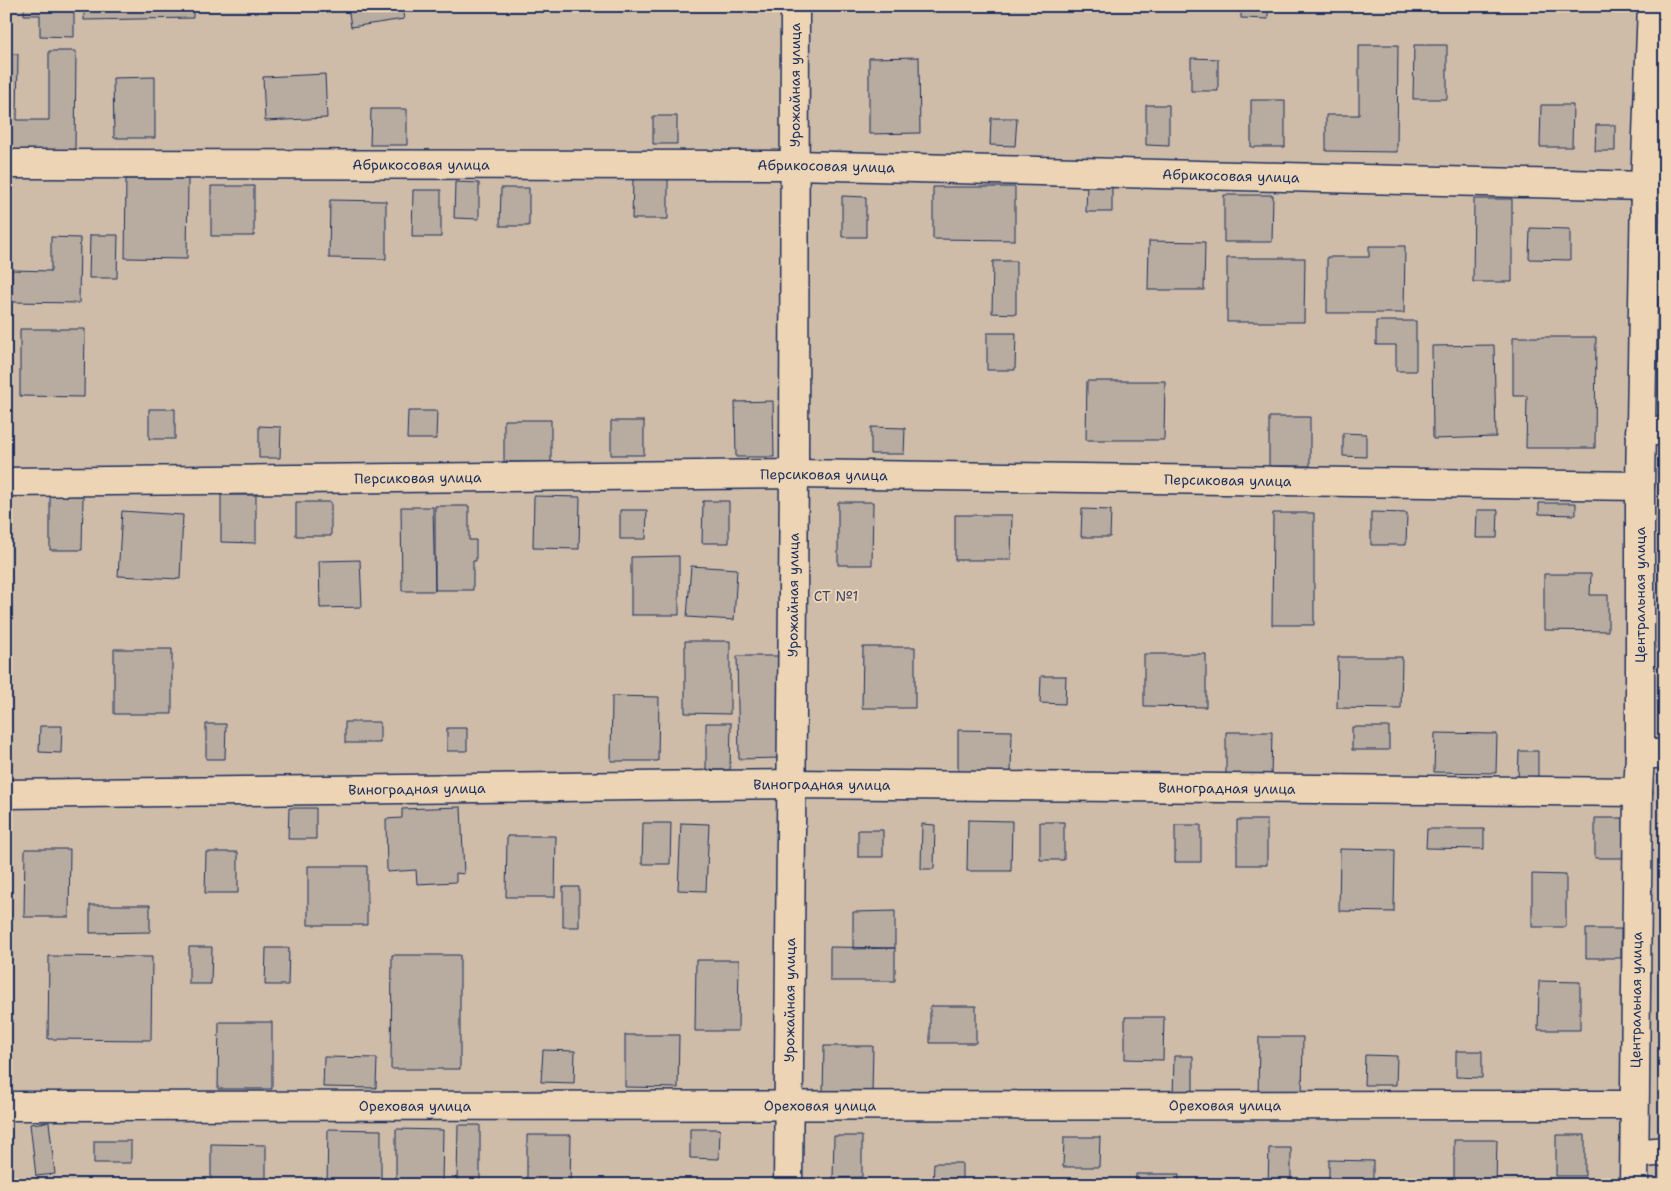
<svg xmlns="http://www.w3.org/2000/svg" width="1671" height="1191" font-family="'Shantell Sans',sans-serif">
<style>
.green{fill:#cebca8;stroke:#747683}
.building{fill:#b8ab9f;stroke:#1b2f5e}
.lines{fill:none;stroke-linecap:round;stroke-linejoin:round}
.minor-casing{stroke:#1b2f5e;stroke-width:31}
.minor{stroke:#ecd4b4;stroke-width:28}
.labels{text-anchor:middle;dominant-baseline:central;stroke-width:4;stroke-linejoin:round;paint-order:stroke}
.street-label{font-size:14px;fill:#1b2f5e;stroke:#ecd4b4}
.park-label{font-size:14px;fill:#364469;stroke:#ecd4b4}
</style>
<rect width="100%" height="100%" fill="#ecd4b4"/>
<filter id="ink" filterUnits="userSpaceOnUse"><feTurbulence type="fractalNoise" baseFrequency=".02" numOctaves="2"/><feDisplacementMap in="SourceGraphic" scale="10" xChannelSelector="R" yChannelSelector="G"/><feConvolveMatrix kernelMatrix="1 2 1 2 8 2 1 2 1" color-interpolation-filters="sRGB"/></filter>
<g filter="url(#ink)">
<!-- green -->
<path class="green" d="M6,6H1665V1185H6Z"/>
<!-- building -->
<path class="building" d="M24,6H74V37L40,36V15H24Z
M84,6H193V18L84,20Z
M348,6H402L404,19L351,27Z
M1241,6H1268V19L1241,18Z
M1359,45H1398L1397,152L1326,151V115H1359Z
M1414,45H1447V99H1413Z
M49,51H76L75,151H6V54H18L17,120H49Z
M919,57L920,133L869,134V58Z
M1191,58L1218,59V91H1191Z
M325,74L327,118L265,121L263,77Z
M155,77V138H114L113,78Z
M1251,100H1285V147H1251Z
M1146,105H1169V146L1146,145Z
M1541,105H1573L1572,147H1540Z
M371,109H407V145H370Z
M653,116H677V144H653Z
M991,118H1017L1015,146L990,145Z
M1596,125H1615V151H1595Z
M126,179H188L187,259L125,258Z
M633,179H668V219H632Z
M455,182L479,183V219L454,218Z
M1087,183L1112,184V212H1086Z
M211,186H254V236H211Z
M933,187H1015V240L933,239Z
M501,188H529V226H500Z
M413,190H441V237H412Z
M1224,195H1273L1272,242H1224Z
M842,196L866,197V237H842Z
M1474,199H1512V282H1473Z
M330,200L386,201V259L329,258Z
M1530,228L1570,229V260L1529,259Z
M90,235H118L117,278H89Z
M51,237L80,238L79,303L12,302V270L51,271Z
M1149,241L1205,242L1204,290H1148Z
M1369,246H1405L1404,313H1327V257H1369Z
M1227,258H1305L1304,322H1227Z
M993,261H1016V314L992,313Z
M1376,321H1416V371H1396V345H1376Z
M20,329H85L84,397L20,396Z
M987,333H1016L1015,370H987Z
M1513,337H1596L1595,448H1526L1527,396H1513Z
M1494,345L1496,437L1433,439L1432,346Z
M1087,381H1165L1164,440H1086Z
M773,401L774,457H736L735,402Z
M149,409H175V439H149Z
M408,411H437L436,439H407Z
M1269,417H1310V466H1269Z
M504,420H551V462H504Z
M611,421H644V455H611Z
M259,426L281,427L280,458H259Z
M871,427L905,428L904,454H871Z
M1343,433L1366,434V457L1343,456Z
M50,495L83,496L82,550H50Z
M221,495H256V543L221,542Z
M534,496L580,497L579,549L533,548Z
M703,501H729V543H702Z
M296,502H331V536H296Z
M838,502H873L872,565H838Z
M1539,503H1576V515L1539,514Z
M435,506H469V540H476V561H473V590H435Z
M401,507H433L435,591H402Z
M1082,509L1111,510L1110,537H1081Z
M620,510H647L646,539H620Z
M1477,510H1498L1497,538H1476Z
M122,511L183,515L180,579L118,576Z
M1371,512L1407,513L1406,545H1371Z
M1273,513H1314V625H1272Z
M955,515H1012L1011,560H955Z
M679,556V615H631V557Z
M360,560L362,607L320,608L319,561Z
M691,566L737,569L734,620L687,617Z
M1544,574H1591L1590,595H1608V631L1544,630Z
M685,641H730V714L685,713Z
M863,647H915V708H862Z
M114,649H172V714H114Z
M1144,654H1206V707L1144,706Z
M737,656H778L780,758L739,759Z
M1338,657H1402L1401,709L1337,708Z
M1041,676H1066L1065,704L1040,703Z
M612,696L659,697L658,761H611Z
M345,722H380V743H345Z
M706,723H731L730,770H706Z
M206,724H226L225,759H206Z
M40,726H62L61,753L39,752Z
M1352,727H1389V750H1352Z
M447,728H467V751H447Z
M958,730L1012,731L1011,773H958Z
M1226,732H1272L1271,778H1226Z
M1435,733L1497,734L1496,773L1434,772Z
M1519,751H1538V779H1518Z
M461,807L464,874L456,873V882L417,884L416,870L387,872L386,819L402,818V809Z
M289,808H316V839H288Z
M1595,818H1624V858H1595Z
M968,820L1012,821L1011,871H967Z
M1237,820H1267V865H1237Z
M1040,822H1064V860H1040Z
M643,823H671L670,864H642Z
M681,823L709,824L706,891L678,890Z
M922,824L935,825L934,869H921Z
M1175,825H1201V862H1175Z
M1427,829H1484V849L1426,848Z
M858,830H883V857H858Z
M507,836H556L555,897H506Z
M25,849H70L69,917H24Z
M1340,849L1395,850L1394,912L1339,911Z
M206,852H238V893H205Z
M308,866H367V925H308Z
M1532,874L1566,875V927H1532Z
M563,887H579V927H563Z
M90,905H150V932L90,933Z
M895,911V948L853,949V912Z
M1586,929H1621V958H1586Z
M189,947H212L211,984H189Z
M830,947L895,948V981H830Z
M266,948H289L288,985H265Z
M392,955H460V1069H391Z
M49,956L152,957L151,1040L48,1039Z
M696,960H739L738,1031H695Z
M1539,981L1580,982V1030H1538Z
M930,1006H976V1043H930Z
M1125,1017H1164L1163,1060L1125,1059Z
M219,1022H272V1089H218Z
M625,1035H679L678,1088L625,1087Z
M1259,1037H1303L1302,1099H1258Z
M824,1046H873L872,1092H823Z
M543,1050L575,1051L574,1083L541,1082Z
M1456,1051H1482V1078L1456,1077Z
M1365,1055L1397,1056L1396,1085H1364Z
M1174,1056H1193V1097H1173Z
M324,1057L377,1058L376,1088L323,1087Z
M49,1122L55,1174L36,1176L30,1124Z
M458,1125H480V1183H457Z
M328,1129L381,1130V1185H327Z
M396,1129L443,1130L442,1185L396,1184Z
M690,1129H720L719,1159L690,1158Z
M527,1135H571L570,1185H527Z
M1556,1135H1585V1176H1556Z
M834,1136H862V1177L833,1178Z
M1064,1137H1100L1099,1167H1063Z
M1454,1140H1497L1496,1185H1454Z
M94,1141H131V1163H94Z
M211,1144L266,1145V1185H211Z
M1269,1148H1291V1185H1268Z
M1329,1160L1373,1161V1185H1329Z
M934,1163H962V1185H933Z
M1136,1174H1179V1185H1136Z"/>
<g class="lines">
<defs>
<g id="minor">
<path id="s1" d="M6,164L795,165L1645,186"/>
<path d="M1640,431H1665"/>
<path id="s2" d="M6,482L794,474L1640,486"/>
<path d="M1640,754H1665"/>
<path id="s3" d="M6,794L792,784L1638,792"/>
<path id="s4" d="M6,1106L1634,1105"/>
<path d="M1635,1154L1665,1151"/>
<path id="s5" d="M788,1185L794,474L795,6"/>
<path id="s6" d="M1634,1185L1638,792L1640,754V486L1645,186L1652,6"/>
</g>
</defs>
<!-- minor casing -->
<use href="#minor" class="minor-casing"/>
<!-- minor -->
<use href="#minor" class="minor"/>
</g>
</g>
<g class="labels">
<!-- street labels -->
<g class="street-label">
<text stroke="none"><textPath href="#s5" startOffset="1100">Урожайная улица</textPath></text>
<text stroke="none"><textPath href="#s1" startOffset="415">Абрикосовая улица</textPath></text>
<text stroke="none"><textPath href="#s1" startOffset="820">Абрикосовая улица</textPath></text>
<text stroke="none"><textPath href="#s1" startOffset="1225">Абрикосовая улица</textPath></text>
<text stroke="none"><textPath href="#s2" startOffset="818">Персиковая улица</textPath></text>
<text stroke="none"><textPath href="#s2" startOffset="412">Персиковая улица</textPath></text>
<text stroke="none"><textPath href="#s2" startOffset="1222">Персиковая улица</textPath></text>
<text transform="translate(1640 595) rotate(-90)">Центральная улица</text>
<text stroke="none"><textPath href="#s5" startOffset="590">Урожайная улица</textPath></text>
<text stroke="none"><textPath href="#s3" startOffset="816">Виноградная улица</textPath></text>
<text stroke="none"><textPath href="#s3" startOffset="1221">Виноградная улица</textPath></text>
<text stroke="none"><textPath href="#s3" startOffset="411">Виноградная улица</textPath></text>
<text stroke="none"><textPath href="#s6" startOffset="185">Центральная улица</textPath></text>
<text stroke="none"><textPath href="#s5" startOffset="185">Урожайная улица</textPath></text>
<text stroke="none"><textPath href="#s4" startOffset="1219">Ореховая улица</textPath></text>
<text stroke="none"><textPath href="#s4" startOffset="409">Ореховая улица</textPath></text>
<text stroke="none"><textPath href="#s4" startOffset="814">Ореховая улица</textPath></text>
</g>
<!-- park labels -->
<g class="park-label">
<text x="836" y="596">СТ №1</text>
</g>
</g>
<!-- margin -->
<rect width="1671" height="1191" fill="none" stroke="#ecd4b4" stroke-width="25"/>
<rect x="12" y="12" width="1646" height="1166" fill="none" stroke="#1b2f5e" stroke-width="2" filter="url(#ink)"/>
</svg>
